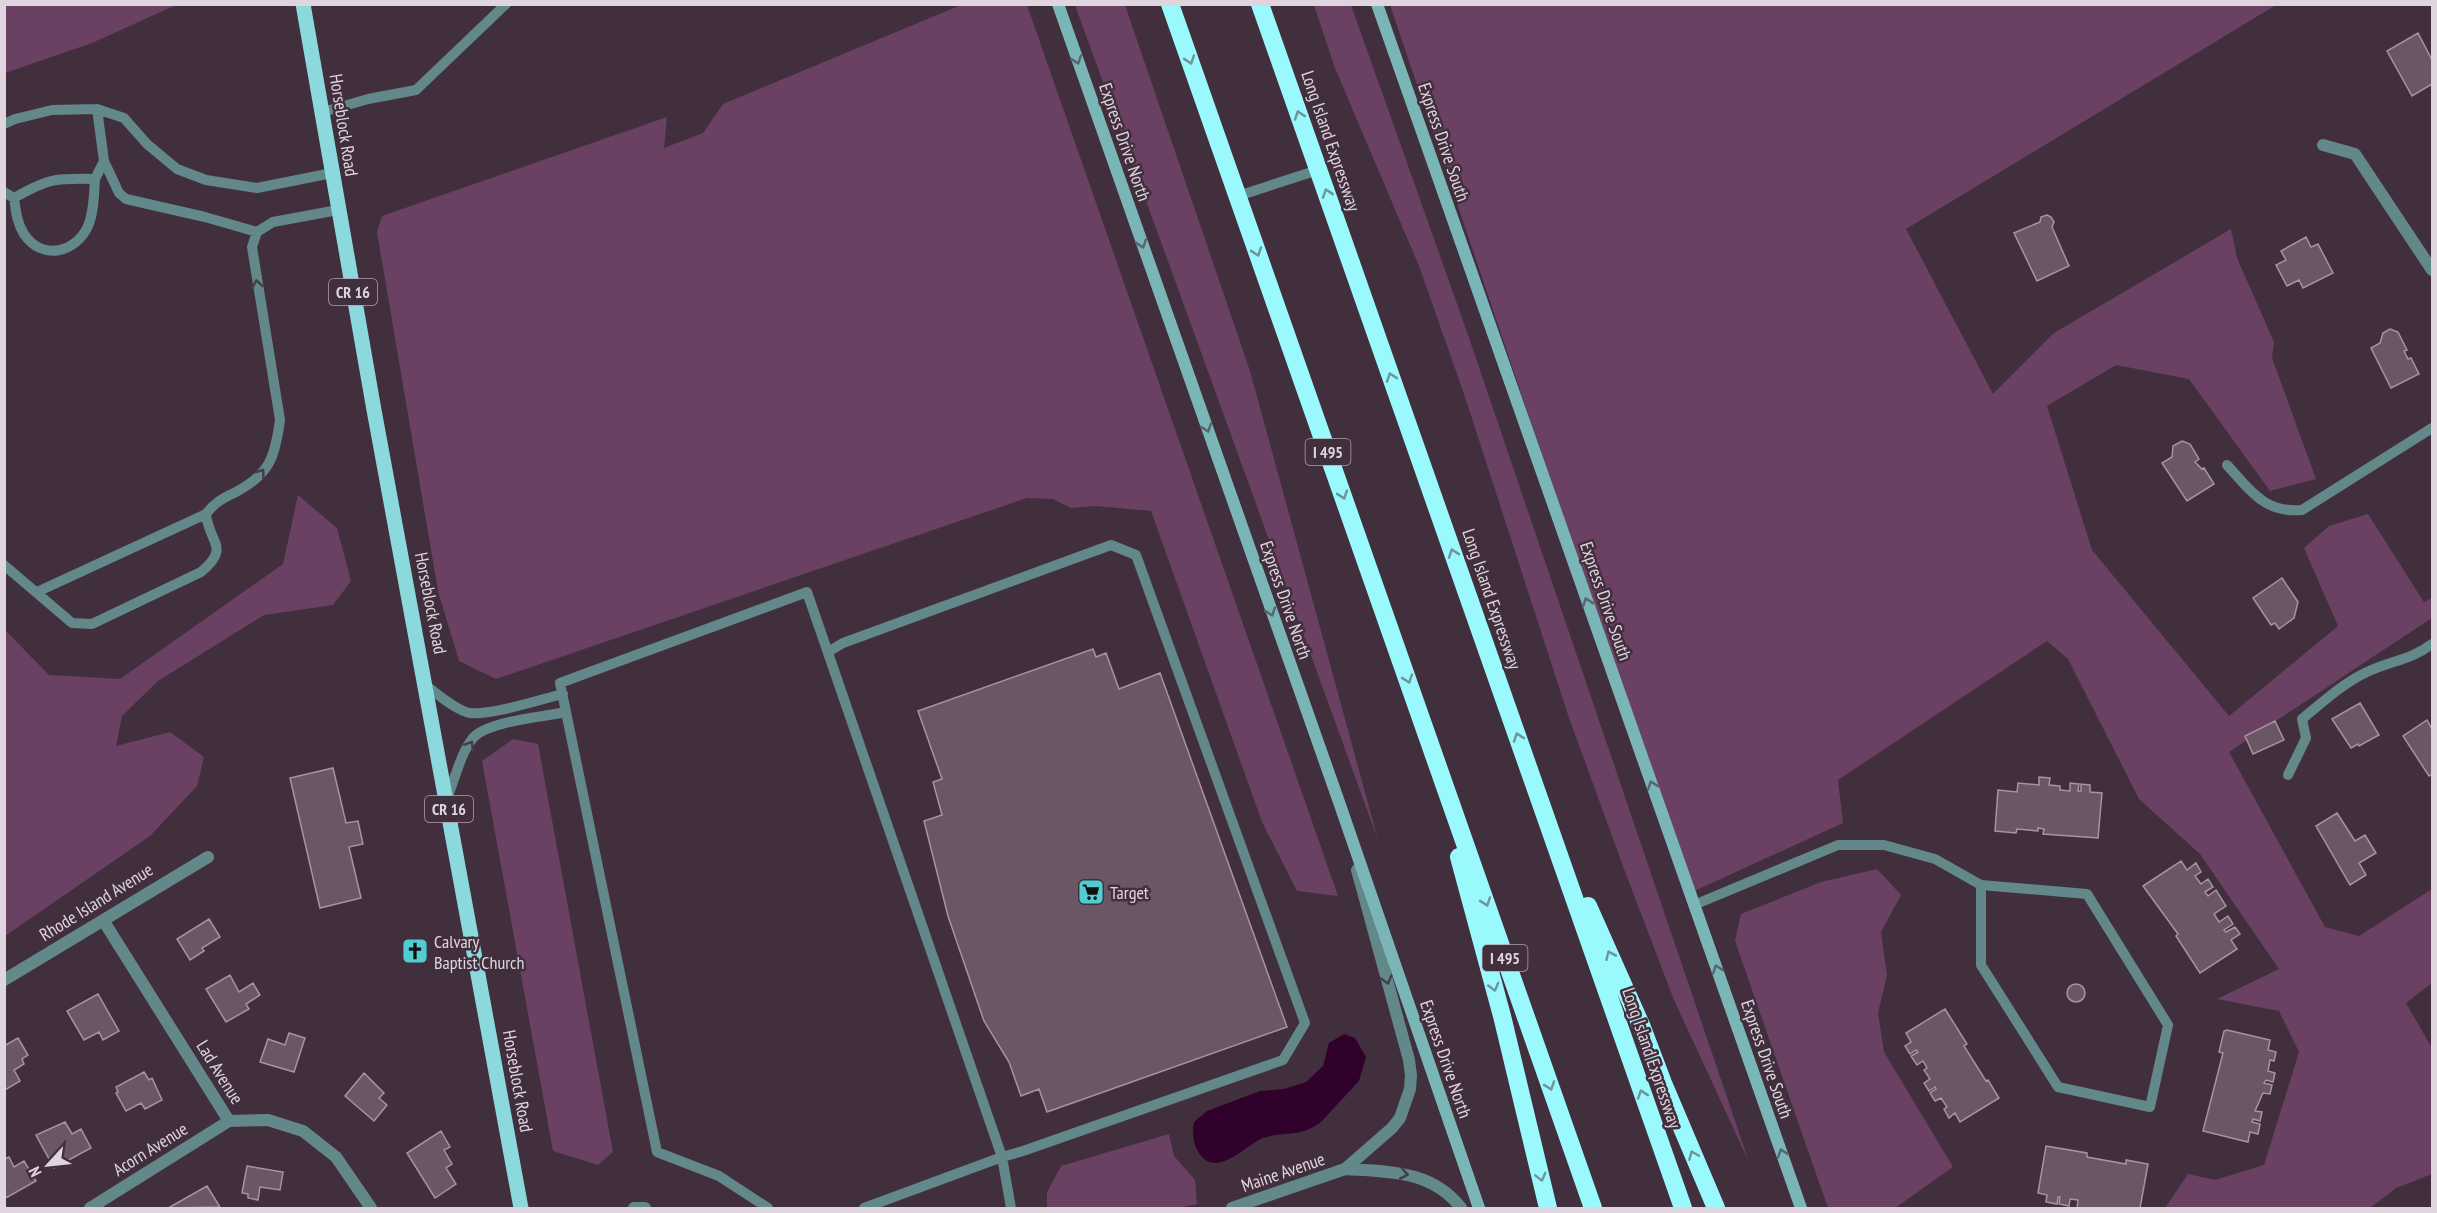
<svg xmlns="http://www.w3.org/2000/svg" width="2437" height="1213" font-family="'PT Sans Narrow',sans-serif">
<style>
.green{fill:#6a4163}
.water{fill:#30022b}
.building{fill:#6a5766;stroke:#a892a3;stroke-width:1.5}
.lines{fill:none;stroke-linecap:round;stroke-linejoin:round}
.lane{stroke:#638889;stroke-width:10}
.street{stroke:#638889;stroke-width:12}
.secondary{stroke:#7ab6b8;stroke-width:12}
.primary{stroke:#8bd9dc;stroke-width:15}
.highway{stroke:#9af9fd;stroke-width:18}
.oneway{stroke:#58656e}
.oneway2{stroke:#6e949d}
.oneway3{stroke:#463c48}
.labels{text-anchor:middle;dominant-baseline:central;stroke-width:5;stroke-linejoin:round;paint-order:stroke}
.shield{fill:#412f3d;stroke:#b0a3ae;stroke-width:1.5}
.shield-label{font-size:16px;font-weight:bold;fill:#e0d5de}
.street-label{font-size:18px;fill:#e0d5de;stroke:#412f3d}
.poi-label{font-size:18px;fill:#e0d5de;stroke:#412f3d;text-anchor:start}
</style>
<rect width="100%" height="100%" fill="#412f3d"/>
<!-- green -->
<path class="green" d="M4,5L5,4L176,5L92,43L5,73Z
M961,5H1027L1338,896L1297,891L1262,822L1151,511L1096,506L1071,508L1053,499L1027,498L496,679L459,661L438,591L377,232L382,216L667,117L664,148L703,133L723,104Z
M1075,5H1125L1250,371L1378,840Z
M1314,5H1351L1466,329L1749,1162L1674,1000L1627,877L1568,715L1465,397L1419,266L1335,68Z
M1390,5H2276L1906,229L1993,394L2054,333L2231,229L2237,258L2274,342L2272,358L2316,479L2270,491L2189,379L2116,365L2047,406L2092,550L2229,716L2338,626L2304,548L2329,526L2368,514L2424,602L2432,598V618L2229,752L2325,927L2359,936L2432,889V983L2406,1003L2432,1048V1174L2396,1188L2370,1208H2165L2188,1174L2215,1180L2264,1165L2299,1052L2279,1011L2217,999L2279,969L2200,854L2139,799L2068,659L2047,641L1838,780L1843,823L1690,893Z
M298,495L337,528L351,581L333,605L264,615L158,681L122,716L116,746L170,732L204,757L197,786L150,836L5,936V630L49,675L120,679L283,564Z
M513,739L538,744L613,1152L598,1165L553,1151L482,761Z
M1877,869L1901,895L1881,932L1887,975L1878,1013L1884,1052L1953,1167L1895,1208H1828L1735,941L1741,914L1821,882Z
M1169,1134L1174,1156L1195,1180L1197,1204L1179,1208H1047V1192L1061,1166Z"/>
<!-- water -->
<path class="water" d="M1344,1034L1355,1038L1366,1057L1359,1081L1321,1122C1300,1138 1284,1131 1263,1138C1247,1144 1216,1180 1199,1153C1193,1143 1192,1134 1194,1122L1207,1111L1260,1091L1284,1089L1306,1082L1323,1066L1329,1043Z"/>
<!-- building -->
<path class="building" d="M2418,33L2432,60V84L2412,96L2387,51Z
M2047,215L2051,217L2054,222L2052,227L2069,266L2037,281L2014,233L2040,222L2041,217Z
M2306,237L2311,247L2318,244L2333,273L2303,288L2299,280L2287,286L2276,265L2286,260L2281,251Z
M2390,329L2398,332L2407,350L2404,351L2408,359L2411,358L2419,374L2391,388L2371,348L2380,343L2383,333Z
M2182,441L2190,444L2199,459L2195,462L2202,469L2204,468L2214,484L2187,501L2162,463L2172,457L2173,446Z
M2282,578L2298,602L2294,618L2279,629L2275,623L2271,625L2253,598Z
M1093,649L1096,657L1106,653L1119,689L1160,673L1287,1027L1047,1112L1039,1089L1021,1096L1009,1062L984,1021L948,916L924,821L942,815L933,782L942,779L918,711Z
M2360,703L2379,735L2359,746L2358,744L2351,748L2332,719Z
M2427,720L2431,727L2432,726V774L2429,776L2403,736Z
M2275,721L2284,740L2253,754L2245,736Z
M333,768L346,823L358,821L363,844L349,847L361,898L320,908L290,778Z
M2039,777L2050,778L2049,785L2060,786V790L2070,791V783L2079,784L2078,791H2081V784L2090,785V792L2102,793L2098,838L2043,834L2044,829L2038,828V831L2017,829L2016,833L1995,831L1998,790L2017,792L2018,783L2039,785Z
M2337,813L2355,841L2365,835L2376,853L2359,863L2366,875L2350,885L2316,826Z
M2181,861L2187,870L2196,863L2201,872L2195,876L2201,884L2208,879L2213,887L2205,892L2208,896L2216,890L2226,906L2214,914L2219,922L2228,916L2233,924L2224,930L2226,932L2235,927L2240,934L2231,940L2237,949L2200,973L2176,936L2178,934L2143,886Z
M209,919L220,937L202,948L204,951L190,960L177,939Z
M230,975L239,992L253,983L260,995L246,1004L249,1009L226,1022L206,989Z
M2067 993a9 9 0 1 1 18 0a9 9 0 1 1-18 0Z
M98,994L119,1031L103,1040L99,1032L84,1040L67,1011Z
M1945,1009L1967,1044L1964,1046L1986,1081L1988,1080L1999,1098L1960,1122L1955,1113L1949,1118L1944,1109L1947,1107L1941,1098L1935,1101L1930,1093L1936,1089L1935,1087L1929,1091L1924,1083L1930,1079L1924,1070L1927,1068L1923,1061L1917,1065L1911,1056L1918,1052L1916,1050L1910,1054L1905,1046L1911,1042L1906,1033Z
M2227,1030L2270,1040L2268,1050L2276,1052L2274,1061L2270,1060L2268,1071L2275,1073L2273,1082L2266,1080L2264,1083L2272,1085L2270,1094L2263,1093L2255,1111L2262,1112L2260,1121L2253,1119L2252,1122L2260,1124L2258,1134L2250,1132L2248,1142L2203,1131L2223,1053L2219,1052L2224,1031Z
M289,1033L305,1038L294,1072L260,1062L268,1039L285,1045Z
M18,1038L28,1055L22,1059L24,1064L14,1070L20,1081L5,1090L4,1046Z
M144,1072L149,1080L152,1078L162,1100L145,1109L141,1103L126,1111L116,1093L118,1092L116,1087Z
M364,1073L384,1093L379,1098L387,1105L374,1121L345,1096Z
M65,1122L72,1134L81,1129L91,1148L54,1168L36,1135Z
M441,1131L450,1147L444,1150L452,1164L446,1168L456,1184L435,1198L407,1153Z
M2046,1146L2087,1153V1157L2126,1164V1160L2148,1164L2140,1208H2077L2078,1200L2070,1199L2069,1206L2059,1204L2060,1197H2058L2057,1204L2046,1202L2047,1195L2038,1193Z
M9,1157L14,1167L24,1161L36,1181L4,1199V1159Z
M247,1166L283,1172L280,1190L260,1187L258,1200L248,1198V1194L242,1193Z
M207,1186L220,1207L171,1208L170,1207Z"/>
<g class="lines">
<!-- lane -->
<path class="lane" d="M323,112L368,99L416,90L506,4
M4,124L15,119L52,110L97,109L124,118L147,144L177,169L206,180L257,188L332,173
M104,161L119,193L126,199L205,217L257,232
M4,192L14,198C49,178 56,178 95,179L104,161L97,109
M1238,196L1318,170
M14,198C16,212 17,223 24,234C42,261 76,253 88,226C94,212 94,194 95,179
M2227,465C2251,491 2264,513 2302,510L2432,428
M4,565L72,623L92,624L201,572C231,547 209,543 206,514C214,503 223,498 236,492C270,474 275,457 280,420L252,247L257,232L273,222L338,210
M37,592L206,514
M828,652L843,643L1111,545L1136,555L1305,1023L1283,1060L1023,1151L1002,1157L864,1208
M427,686C437,694 457,711 470,713C489,716 542,699 563,694
M2288,775L2306,738L2302,719C2322,703 2343,683 2367,672C2392,660 2409,661 2432,644
M447,798C455,780 460,754 473,738C487,721 544,717 566,712
M1981,885L2087,894L2168,1025L2150,1107L2058,1087L1981,965Z
M1694,905L1838,845H1884L1935,859L1981,885
M768,1208L719,1176L657,1152L560,683L807,592L1002,1157L1011,1208"/>
<!-- street -->
<path class="street" d="M2323,145L2355,154L2432,270
M103,920L229,1121L268,1120L303,1131L336,1157L371,1208
M4,980L208,857
M1345,1169C1389,1172 1432,1170 1461,1208
M90,1208L229,1121
M634,1208H645
M1232,1208L1345,1169L1392,1128L1400,1118L1410,1089L1411,1075L1409,1060L1357,870"/>
<!-- secondary -->
<path class="secondary" d="M1058,4L1339,802L1479,1208
M1377,4L1801,1208"/>
<!-- primary -->
<path class="primary" d="M303,4L374,410L521,1208"/>
<!-- highway -->
<path class="highway" d="M1170,4L1593,1208
M1260,4L1683,1208
M1459,857L1502,1016L1548,1208
M1588,906L1641,1025L1663,1083L1716,1208"/>
</g>
<!-- one-way arrows -->
<defs><path id="oneway-chevron" d="M-2-3.5L2.5 0L-2 3.5" fill="none" stroke-width="1.6" stroke-linecap="round" stroke-linejoin="round" transform="scale(1.5)"/></defs>
<g class="oneway">
<use href="#oneway-chevron" transform="translate(1077 60) rotate(71)"/>
<use href="#oneway-chevron" transform="translate(1142 244) rotate(71)"/>
<use href="#oneway-chevron" transform="translate(1207 428) rotate(71)"/>
<use href="#oneway-chevron" transform="translate(1587 602) rotate(-109)"/>
<use href="#oneway-chevron" transform="translate(1271 612) rotate(71)"/>
<use href="#oneway-chevron" transform="translate(1652 785) rotate(-109)"/>
<use href="#oneway-chevron" transform="translate(1717 969) rotate(-109)"/>
<use href="#oneway-chevron" transform="translate(1782 1153) rotate(-109)"/>
</g>
<g class="oneway2">
<use href="#oneway-chevron" transform="translate(1190 60) rotate(71)"/>
<use href="#oneway-chevron" transform="translate(1299 115) rotate(-109)"/>
<use href="#oneway-chevron" transform="translate(1327 193) rotate(-109)"/>
<use href="#oneway-chevron" transform="translate(1257 252) rotate(71)"/>
<use href="#oneway-chevron" transform="translate(1391 377) rotate(-109)"/>
<use href="#oneway-chevron" transform="translate(1343 495) rotate(71)"/>
<use href="#oneway-chevron" transform="translate(1453 553) rotate(-109)"/>
<use href="#oneway-chevron" transform="translate(1408 679) rotate(71)"/>
<use href="#oneway-chevron" transform="translate(1518 737) rotate(-109)"/>
<use href="#oneway-chevron" transform="translate(1486 902) rotate(71)"/>
<use href="#oneway-chevron" transform="translate(1610 955) rotate(-114)"/>
<use href="#oneway-chevron" transform="translate(1494 987) rotate(75)"/>
<use href="#oneway-chevron" transform="translate(1550 1086) rotate(71)"/>
<use href="#oneway-chevron" transform="translate(1642 1094) rotate(-109)"/>
<use href="#oneway-chevron" transform="translate(1693 1155) rotate(-113)"/>
<use href="#oneway-chevron" transform="translate(1541 1177) rotate(76)"/>
</g>
<g class="oneway3">
<use href="#oneway-chevron" transform="translate(257 284) rotate(-100)"/>
<use href="#oneway-chevron" transform="translate(261 473) rotate(-53)"/>
<use href="#oneway-chevron" transform="translate(470 745) rotate(-59)"/>
<use href="#oneway-chevron" transform="translate(1387 980) rotate(75)"/>
<use href="#oneway-chevron" transform="translate(1404 1174) rotate(10)"/>
</g>
<!-- icons -->
<defs>
<symbol id="supermarket-square" viewBox="-11 -11 22 22"><rect x="-9" y="-9" width="18" height="18" rx="4" fill="#51ccd1" stroke="#412f3d"/><path d="M-6-5.5h2.5l.6 2H6L4.5 2H-2.5L-4.4-4H-6ZM-1.5 3.2a1.3 1.3 0 1 0 .1 0ZM3 3.2a1.3 1.3 0 1 0 .1 0Z" fill="#111"/></symbol>
<symbol id="church-square" viewBox="-11 -11 22 22"><rect x="-9" y="-9" width="18" height="18" rx="4" fill="#51ccd1" stroke="#412f3d"/><path d="M-1.2-6h2.4v3.5h3.3v2.4h-3.3V6h-2.4V-.1h-3.3v-2.4h3.3Z" fill="#111"/></symbol>
</defs>
<g fill-rule="evenodd">
<use href="#supermarket-square" x="1076" y="877" width="30" height="30"/>
<use href="#church-square" x="400" y="936" width="30" height="30"/>
</g>
<g class="labels">
<!-- shield labels -->
<g class="shield">
<rect x="329" y="279" width="48" height="26" rx="4.5"/>
<rect x="1305.5" y="439" width="45" height="26" rx="4.5"/>
<rect x="425" y="796" width="48" height="26" rx="4.5"/>
<rect x="1482.5" y="945" width="45" height="26" rx="4.5"/>
</g>
<g class="shield-label">
<text x="353" y="292">CR 16</text>
<text x="1328" y="452">I 495</text>
<text x="449" y="809">CR 16</text>
<text x="1505" y="958">I 495</text>
</g>
<!-- street labels -->
<g class="street-label">
<text transform="translate(344 125) rotate(81)">Horseblock Road</text>
<text transform="translate(1331 141) rotate(71)">Long Island Expressway</text>
<text transform="translate(1125 142) rotate(71)">Express Drive North</text>
<text transform="translate(1444 142) rotate(71)">Express Drive South</text>
<text transform="translate(1492 599) rotate(71)">Long Island Expressway</text>
<text transform="translate(1286 600) rotate(71)">Express Drive North</text>
<text transform="translate(1606 601) rotate(71)">Express Drive South</text>
<text transform="translate(431 603) rotate(79)">Horseblock Road</text>
<text transform="translate(96 902) rotate(-32)">Rhode Island Avenue</text>
<text transform="translate(1652 1058) rotate(71)">Long Island Expressway</text>
<text transform="translate(1446 1059) rotate(71)">Express Drive North</text>
<text transform="translate(1767 1059) rotate(71)">Express Drive South</text>
<text transform="translate(220 1072) rotate(58)">Lad Avenue</text>
<text transform="translate(518 1081) rotate(80)">Horseblock Road</text>
<text transform="translate(150 1149) rotate(-32)">Acorn Avenue</text>
<text transform="translate(1283 1172) rotate(-19)">Maine Avenue</text>
</g>
<!-- poi labels -->
<g class="poi-label">
<text x="1110" y="892">Target</text>
<text x="434" y="941">Calvary<tspan x="434" dy="21">Baptist Church</tspan></text>
</g>
</g>
<!-- border -->
<rect width="2437" height="1213" fill="none" stroke="#e0d5de" stroke-width="12"/>
<!-- north arrow -->
<g transform="translate(48 1165) rotate(243)" stroke="#412f3d" stroke-width="4.5" paint-order="stroke">
<path d="M0-4.5L10 22L0 15L-10 22Z" fill="#e0d5de"/>
<text y="-9" font-size="16" font-weight="bold" text-anchor="middle" fill="#e0d5de">N</text>
</g>
</svg>
